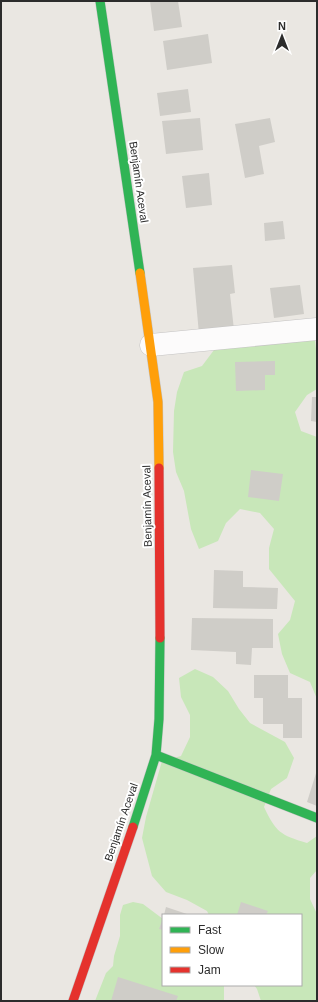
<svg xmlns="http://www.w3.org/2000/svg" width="318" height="1002" font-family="Arial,sans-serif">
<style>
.green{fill:#c8e7b9}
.building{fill:#cfcdc8}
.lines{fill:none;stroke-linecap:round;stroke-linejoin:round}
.street-casing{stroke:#c4c3c3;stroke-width:23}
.fast-casing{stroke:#c4c3c3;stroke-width:10}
.slow-casing{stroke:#c4c3c3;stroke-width:10}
.jam-casing{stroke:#c4c3c3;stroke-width:10}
.street{stroke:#fcfbfb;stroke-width:22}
.fast{stroke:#30b455;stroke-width:9}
.slow{stroke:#ff9f0a;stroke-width:9}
.jam{stroke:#e5322d;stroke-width:9}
.labels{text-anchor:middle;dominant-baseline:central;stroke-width:4;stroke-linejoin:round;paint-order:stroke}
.street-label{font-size:11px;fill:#2c2c2c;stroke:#fff}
</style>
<rect width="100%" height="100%" fill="#eae7e2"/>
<!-- green -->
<path class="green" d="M314,330L316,349L317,350V389L307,395L295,412L301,431L317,437V699L310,682L290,673L282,654L278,634L290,620L295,601L269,569V548L274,529L260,513L240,509L226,523L218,541L199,549L191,529L184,491L176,472L173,452L174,411L177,392L184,372L202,366L217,346Z
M195,669L213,677L228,691L239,709L250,723L285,742L294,758L287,778L271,789L264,807C276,832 280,835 307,843L317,836V870L310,878V899L317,914V1001H261L257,989L254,985H301V915H209L207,911L187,900L166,892L152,876L142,838L146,817L162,761L181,756L190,737V715L181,697L179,678Z
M133,902L143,904L163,919V985H224V1001H95L106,973L113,966L114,956L120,936V915L123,905Z"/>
<!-- building -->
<path class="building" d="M150,1H178L182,27L154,31Z
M208,34L212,63L167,70L163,41Z
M188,89L191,112L160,116L157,93Z
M200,118L203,150L166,154L162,121Z
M270,118L275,142L259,146L264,174L245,178L235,124Z
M209,173L212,205L186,208L182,176Z
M283,221L285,239L265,241L264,223Z
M232,265L235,293L230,294L234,330L199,334L193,268Z
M300,285L304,314L274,318L270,288Z
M275,361V375H265V390L236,391L235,362Z
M312,397H317V422L311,421Z
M251,470L283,474L279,501L248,497Z
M214,570L243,571V587L278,588L277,609L213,608Z
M192,618L273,619V648H252L251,665L236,664V652L191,650Z
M254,675H288V698H302V738H283V724H263V698H254Z
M317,770V806L307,802Z
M241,902L268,911L266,915H237Z
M166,907L190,915H164Z
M163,918V930L159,929Z
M118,977L178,996L176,1001H111Z"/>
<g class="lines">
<defs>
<path id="street" d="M151,345L317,329"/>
<path id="fast" d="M100,1L140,273
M156,755L317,818
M133,827L156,755L159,719L160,638"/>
<path id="slow" d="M140,273L158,402L159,468"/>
<path id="jam" d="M159,468L160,638
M73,1001L133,827"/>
</defs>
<!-- street casing -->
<use href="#street" class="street-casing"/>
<!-- fast casing -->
<use href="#fast" class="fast-casing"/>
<!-- slow casing -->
<use href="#slow" class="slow-casing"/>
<!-- jam casing -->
<use href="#jam" class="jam-casing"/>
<!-- street -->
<use href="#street" class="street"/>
<!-- fast -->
<use href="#fast" class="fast"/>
<!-- slow -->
<use href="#slow" class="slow"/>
<!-- jam -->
<use href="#jam" class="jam"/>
</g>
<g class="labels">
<!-- street labels -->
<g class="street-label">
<text transform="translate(139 182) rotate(82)">Benjamín Aceval</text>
<text transform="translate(147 506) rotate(-91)">Benjamín Aceval</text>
<text transform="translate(121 822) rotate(-71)">Benjamín Aceval</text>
</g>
</g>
<!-- border -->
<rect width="318" height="1002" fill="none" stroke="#2c2c2c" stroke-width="4"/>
<!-- legend -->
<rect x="162" y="914" width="140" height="72" fill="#ffffff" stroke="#ababab"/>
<rect x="170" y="927" width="20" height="6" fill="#30b455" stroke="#ababab"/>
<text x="198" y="934" font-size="12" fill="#2c2c2c">Fast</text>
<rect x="170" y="947" width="20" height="6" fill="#ff9f0a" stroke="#ababab"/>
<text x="198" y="954" font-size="12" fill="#2c2c2c">Slow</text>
<rect x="170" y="967" width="20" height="6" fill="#e5322d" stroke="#ababab"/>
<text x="198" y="974" font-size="12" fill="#2c2c2c">Jam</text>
<!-- north arrow -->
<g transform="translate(282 36)" stroke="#ffffff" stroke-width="3" paint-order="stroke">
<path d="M0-3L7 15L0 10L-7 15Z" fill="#2c2c2c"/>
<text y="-6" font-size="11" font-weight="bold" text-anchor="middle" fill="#2c2c2c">N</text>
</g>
</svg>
